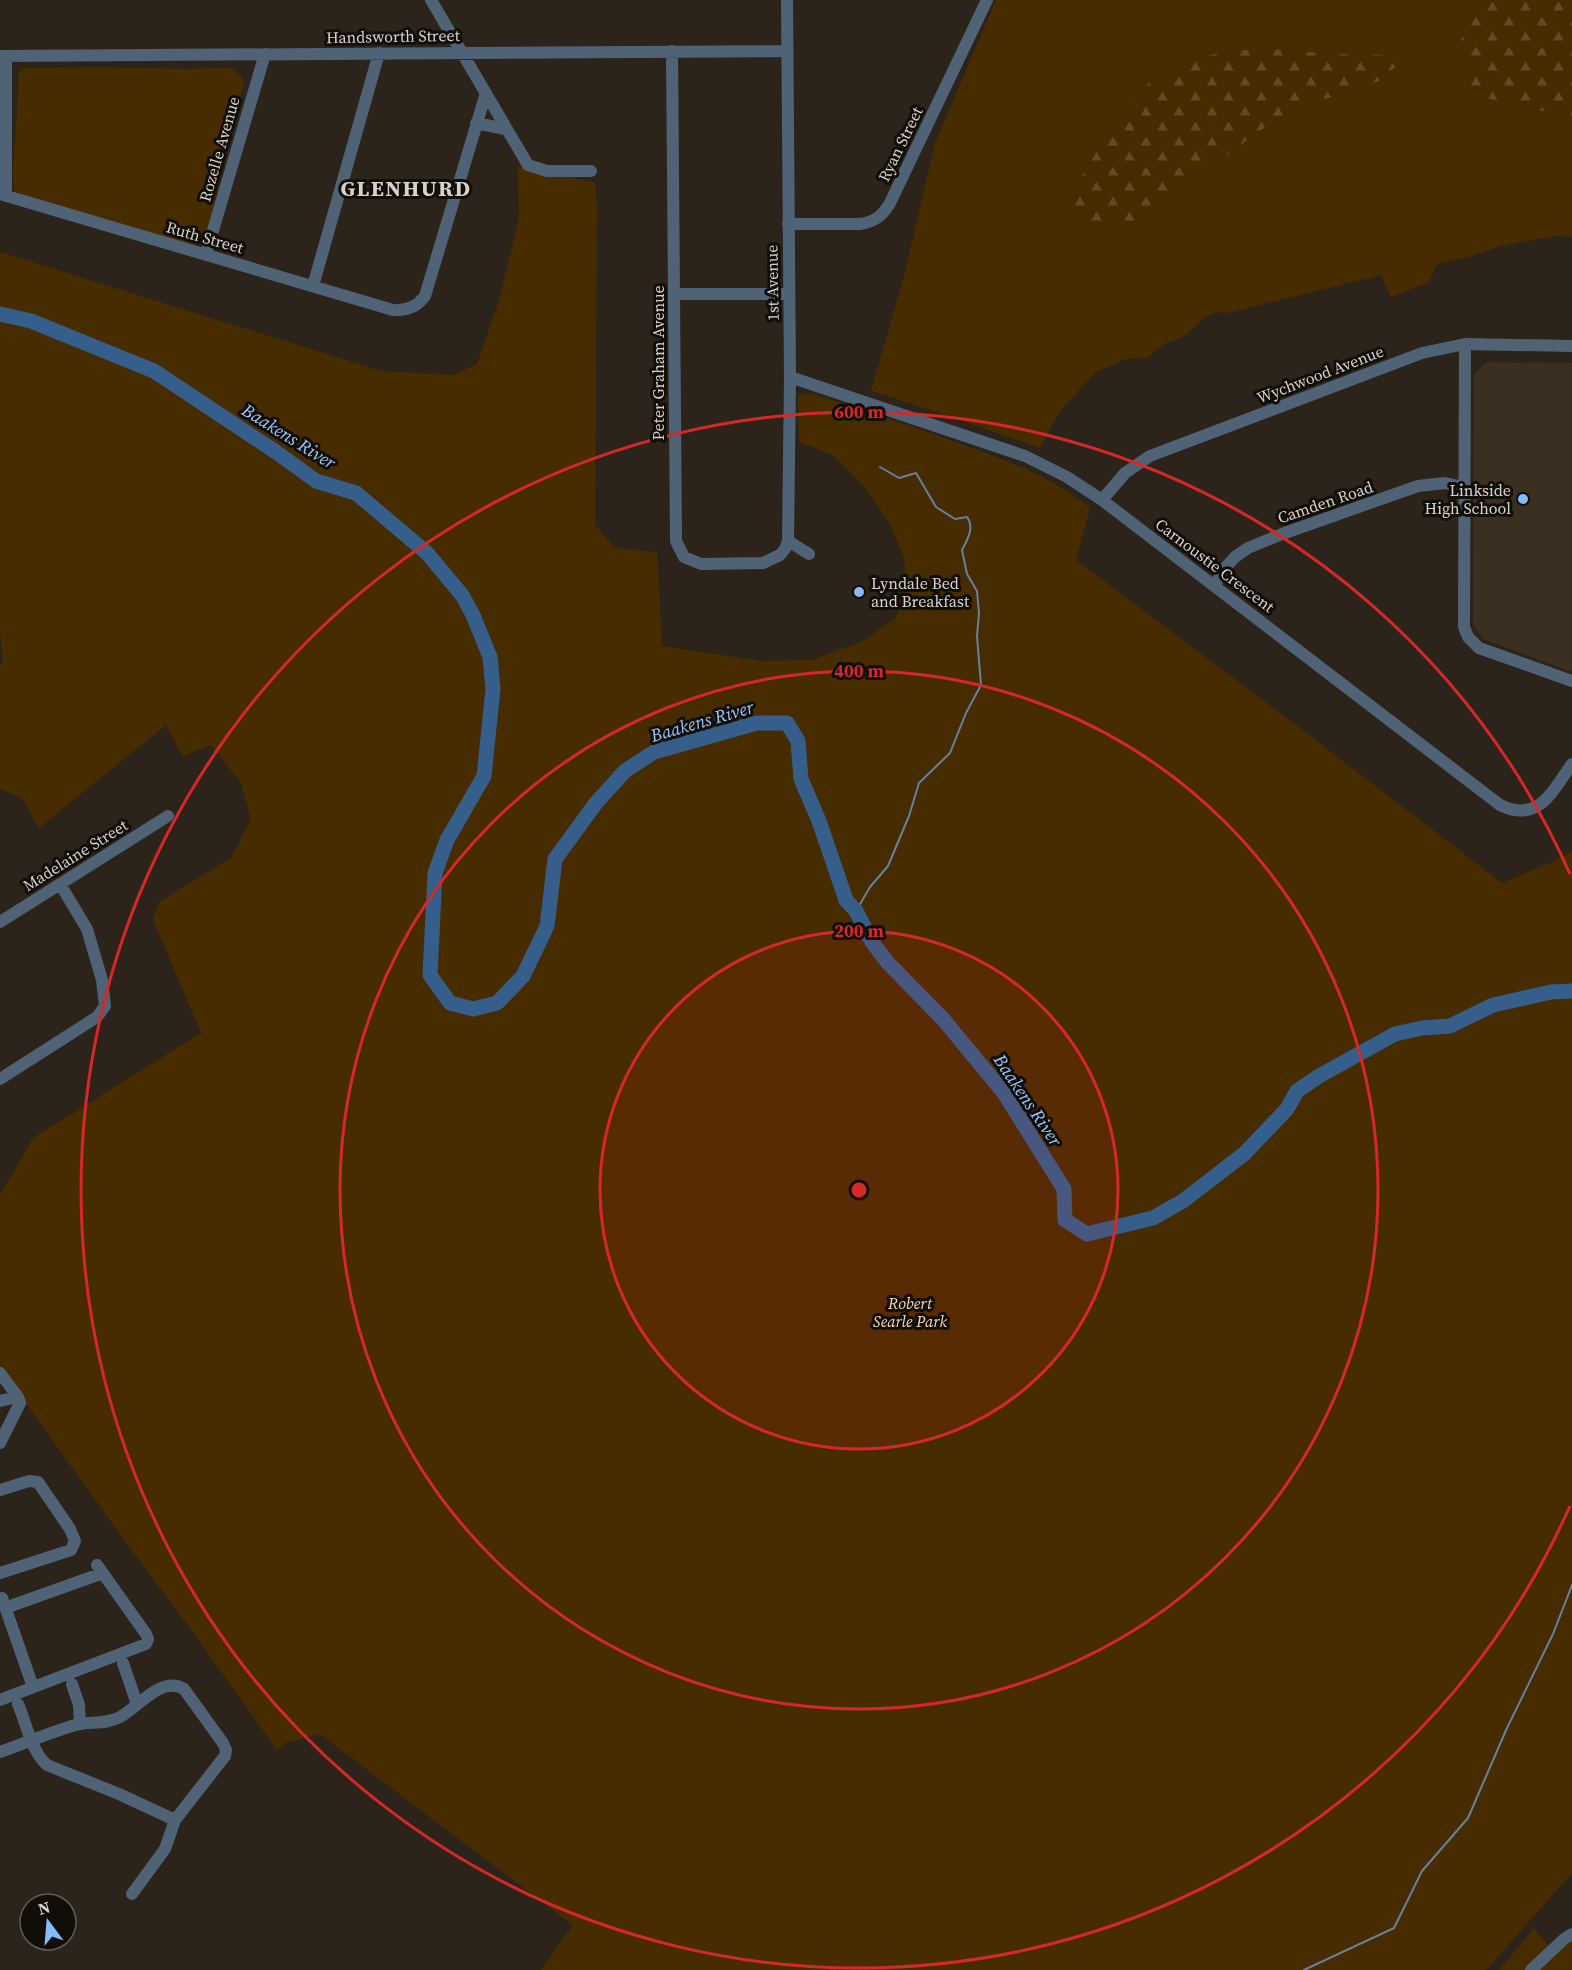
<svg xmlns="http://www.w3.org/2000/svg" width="1572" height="1970" font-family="'Source Serif 4',serif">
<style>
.built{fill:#3b2f21}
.green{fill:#472c00}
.forest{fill:url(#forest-firs)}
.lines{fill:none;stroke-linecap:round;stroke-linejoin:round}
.stream{stroke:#66819e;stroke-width:2}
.river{stroke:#355e8b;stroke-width:15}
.minor{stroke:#506276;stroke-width:12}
.ring{fill:none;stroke:#d62828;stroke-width:3}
.poi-dot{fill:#84bcfb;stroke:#110e0a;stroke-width:2}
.labels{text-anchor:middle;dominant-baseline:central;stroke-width:6;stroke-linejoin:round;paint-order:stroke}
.street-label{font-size:16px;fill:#d7d2cc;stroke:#110e0a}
.poi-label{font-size:16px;fill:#d7d2cc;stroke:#110e0a;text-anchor:end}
.park-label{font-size:16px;font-style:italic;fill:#fddaad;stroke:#110e0a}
.water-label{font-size:18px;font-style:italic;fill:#97c8ff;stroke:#110e0a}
.district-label{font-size:22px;font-weight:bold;letter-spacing:1.5px;fill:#d7d2cc;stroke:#110e0a}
.centre{fill:#d62828;stroke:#110e0a;stroke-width:3}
.ring-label{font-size:18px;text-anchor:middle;font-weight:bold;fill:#d62828;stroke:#110e0a;stroke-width:6;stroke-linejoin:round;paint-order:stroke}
</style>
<defs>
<pattern id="forest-firs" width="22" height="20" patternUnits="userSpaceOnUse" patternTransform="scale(1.5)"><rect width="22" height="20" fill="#472c00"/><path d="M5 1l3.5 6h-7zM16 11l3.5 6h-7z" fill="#614a24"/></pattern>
</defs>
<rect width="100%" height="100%" fill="#2c241b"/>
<!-- built -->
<path class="built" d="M1487,362L1572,363V672L1483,639L1473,625L1474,374Z"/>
<!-- green -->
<path class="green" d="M996,0H1572V237L1561,235L1501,246L1472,256L1437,264L1429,282L1391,297L1381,275L1228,313L1218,312L1207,316L1183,337L1162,345L1149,357L1126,359L1096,372L1060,411L1040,448L934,411L871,391L904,276L935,143Z
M99,67L188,69L230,68L238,73L244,81L207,232C204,241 201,245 192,245L20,194L14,190L13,174L19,72L22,68Z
M518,165L595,183L597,209L595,525L615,548L657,552L662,646L761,661L812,660L863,641L896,618L906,591L904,557L889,522L862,484L832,455L799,442L798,395L811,393C865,411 919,428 972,448C1017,465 1052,477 1090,508L1076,560L1275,709L1502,883L1555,861L1572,851V1873L1486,1970H541L573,1925L320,1734L285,1743L277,1750L192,1631L122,1537L0,1367V1195L33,1138L201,1033L153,920L159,902L232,857L251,819L241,783L211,745L183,756L166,725L39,828L22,798L0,789V665L3,662L0,632V252L381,371L453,375L477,364L499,300L519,218Z
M1534,1928L1552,1950L1572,1938V1970H1499Z"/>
<!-- forest -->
<path class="forest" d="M1468,0H1572V118L1473,95L1469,82L1471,63L1461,43Z
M1262,48L1332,54L1388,55L1395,67L1381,80L1357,90L1306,104L1259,131L1219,161L1187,175L1168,198L1132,225C1121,222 1113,225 1102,225C1087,225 1072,218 1062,208L1100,146L1143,87L1180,65L1213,54Z"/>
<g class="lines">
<!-- stream -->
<path class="stream" d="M856,911L870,887L888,866L909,816L919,783L950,753L966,713L981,685L977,636L979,613L977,591L967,574L962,550C967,540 975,528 967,517L955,519L936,507L916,473L899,478L880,467
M1304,1970L1394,1928L1422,1871L1468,1818L1507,1728L1553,1634L1572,1585"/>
<!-- river -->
<path class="river" d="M0,314L31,321L154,371L276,452L316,481L356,493L427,553L462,595L473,615L490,657L493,689L484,776L447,840L435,873L430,975L450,1003L473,1009L497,1003L523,976L547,926L555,859L596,803L625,771L654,752L757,723H787L798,741L801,779L819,821L846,900L856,911L872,942L888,963L943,1019L1004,1093L1064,1189L1065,1220L1087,1234L1153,1218L1183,1201L1244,1154L1287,1109L1297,1091L1319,1076L1395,1034L1422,1028L1450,1026L1493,1005L1551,992L1572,991"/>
<!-- minor -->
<path class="minor" d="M431,0L528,165L547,171H591
M672,51L676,541L684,557L701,564L763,563L780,555L785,549L788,541L790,377L787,0
M0,56L787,51
M476,123L505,129
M0,194L393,310C407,311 417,307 425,296L486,93
M6,196V56
M788,224H860C875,222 883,215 890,203L987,0
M206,254L265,54
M313,286L379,53
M674,294H789
M1465,344L1464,627L1468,637L1479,648L1572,681
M790,377L1025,456L1067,477L1102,500L1500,805C1539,824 1552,791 1572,764
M1102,500L1125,473L1150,456L1422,353L1465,344L1572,346
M788,541L809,554
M1215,585L1224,569L1235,557L1248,548L1282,534L1418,486L1445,483L1463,487
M0,922L168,816
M0,1079L97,1017L105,1006L102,980L87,929L60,884
M0,1373L18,1397L20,1403L0,1443
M0,1401L18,1397
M0,1490L29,1481L38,1482L70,1529L75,1541L71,1550L0,1573
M2,1598L33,1687
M5,1608L103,1573
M123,1663L137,1704
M72,1684L79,1705L80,1724
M0,1700L146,1644L148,1639L146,1634L97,1565
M18,1704C26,1722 31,1751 47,1765L119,1794L175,1820
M0,1752C25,1743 49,1733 75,1725C90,1721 105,1725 120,1717C138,1708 161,1675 184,1689L223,1743L226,1750L225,1756L175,1820L165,1849L132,1894
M1531,1970L1564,1939L1572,1934"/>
</g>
<!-- distance rings -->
<circle cx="859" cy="1190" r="259" fill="#d62828" fill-opacity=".12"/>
<g class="ring">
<circle cx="859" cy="1190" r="259"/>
<circle cx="859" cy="1190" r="519"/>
<path d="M1570 1506A778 778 0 1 1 1570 874"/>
</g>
<!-- markers -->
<g class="poi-dot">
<circle cx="1523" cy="499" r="6"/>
<circle cx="859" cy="592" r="6"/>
</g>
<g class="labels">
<!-- street labels -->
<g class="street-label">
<text transform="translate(393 36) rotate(-1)">Handsworth Street</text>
<text transform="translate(900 144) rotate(-64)">Ryan Street</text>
<text transform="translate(219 149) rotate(-74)">Rozelle Avenue</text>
<text transform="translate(205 237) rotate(16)">Ruth Street</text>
<text transform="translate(772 283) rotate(-91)">1st Avenue</text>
<text transform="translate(658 363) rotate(-90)">Peter Graham Avenue</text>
<text transform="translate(1320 374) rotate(-21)">Wychwood Avenue</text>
<text transform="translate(1325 502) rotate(-19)">Camden Road</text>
<text transform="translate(1215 565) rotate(37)">Carnoustie Crescent</text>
<text transform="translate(75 855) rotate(-32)">Madelaine Street</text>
</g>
<!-- poi labels -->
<g class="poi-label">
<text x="1511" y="490">Linkside<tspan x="1511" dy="18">High School</tspan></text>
<text x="871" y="583" text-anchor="start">Lyndale Bed<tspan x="871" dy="18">and Breakfast</tspan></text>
</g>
<!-- park labels -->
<g class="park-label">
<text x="910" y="1303">Robert<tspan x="910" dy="18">Searle Park</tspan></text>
</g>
<!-- water labels -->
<g class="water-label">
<text transform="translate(289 436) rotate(32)">Baakens River</text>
<text transform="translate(702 721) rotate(-16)">Baakens River</text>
<text transform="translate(1028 1100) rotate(56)">Baakens River</text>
</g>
<!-- district labels -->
<g class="district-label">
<text x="406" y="188">GLENHURD</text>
</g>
</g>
<circle cx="859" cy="1190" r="9" class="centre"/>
<g class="ring-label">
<text x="859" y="418">600 m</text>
<text x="859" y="677">400 m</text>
<text x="859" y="937">200 m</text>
</g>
<!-- north arrow -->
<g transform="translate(48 1922) rotate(344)"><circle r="28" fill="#110e0a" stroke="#605c58" stroke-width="1.5"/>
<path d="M0-4.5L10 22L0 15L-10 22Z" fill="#84bcfb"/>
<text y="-9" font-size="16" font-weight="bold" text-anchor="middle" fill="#d7d2cc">N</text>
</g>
</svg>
